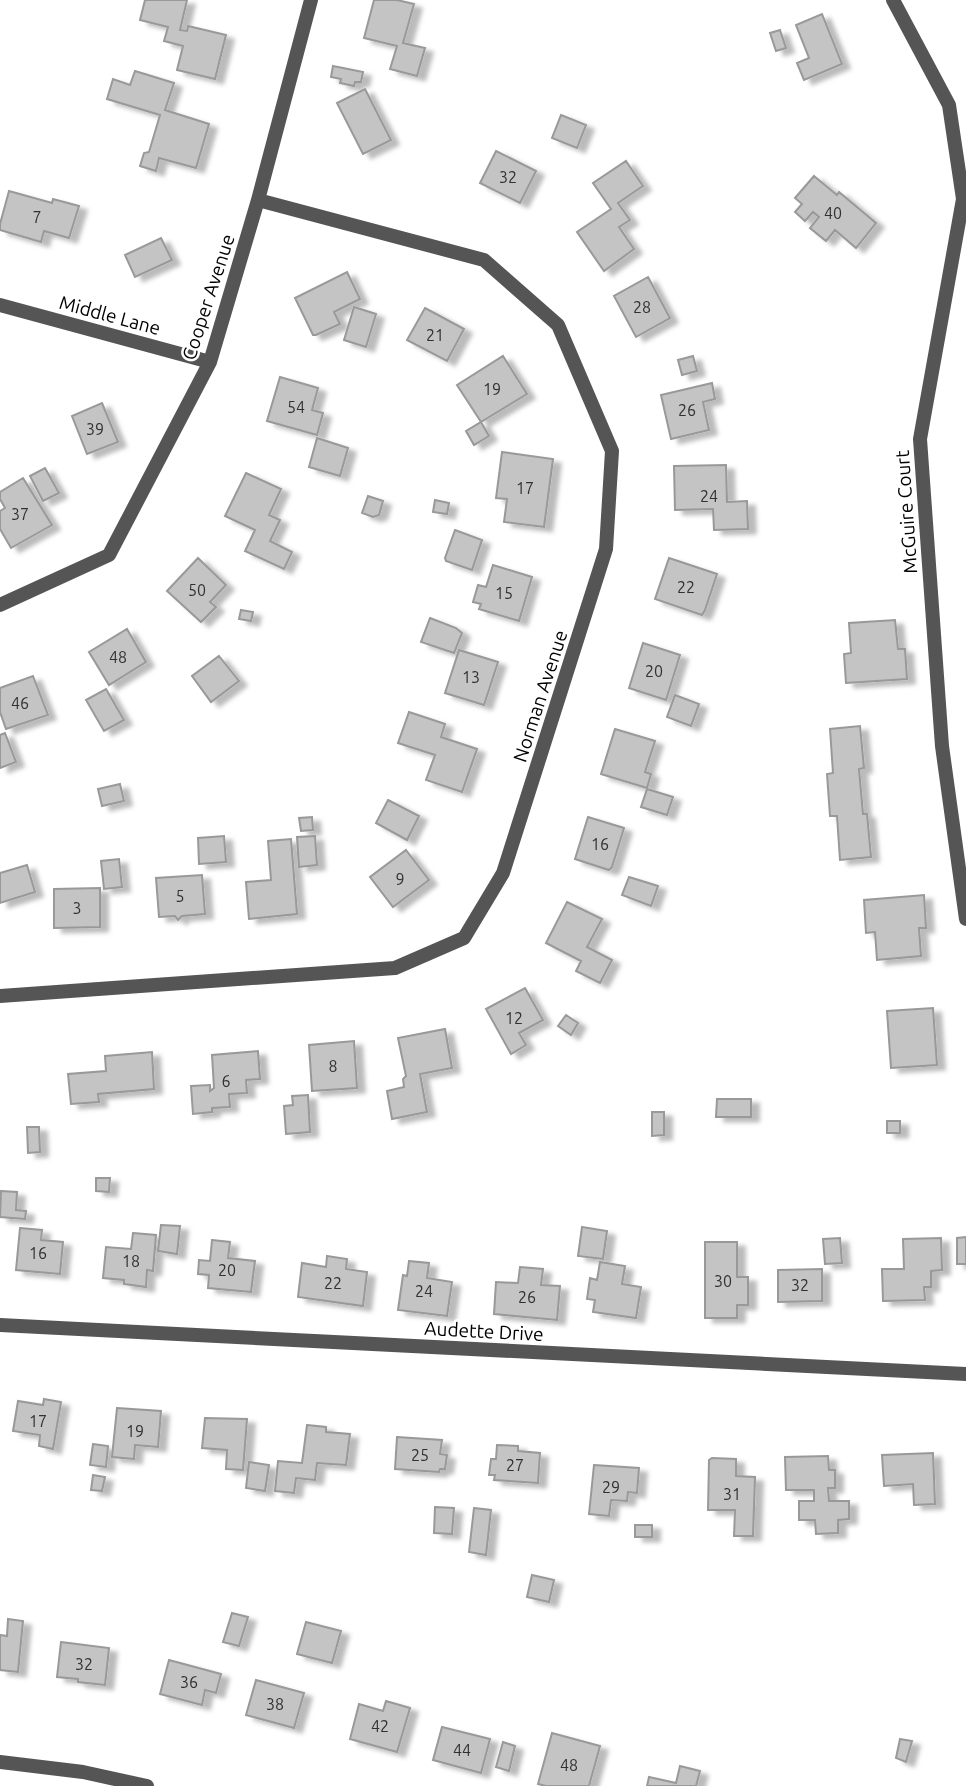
<svg xmlns="http://www.w3.org/2000/svg" width="966" height="1786" font-family="Ubuntu,sans-serif">
<style>
.building{fill:#c4c4c4;stroke:#999;stroke-width:2;filter:url(#shadow)}
.lines{fill:none;stroke-linecap:round;stroke-linejoin:round}
.minor{stroke:#555;stroke-width:14}
.labels{text-anchor:middle;dominant-baseline:central;stroke-width:5;stroke-linejoin:round;paint-order:stroke}
.number-label{font-size:16px;fill:#313131}
.street-label{font-size:19px;fill:#000;stroke:#fff}
</style>
<defs>
<filter id="shadow"><feDropShadow dx="8" dy="4.5" stdDeviation="2" flood-color="#0004"/></filter>
</defs>
<rect width="100%" height="100%" fill="#fff"/>
<!-- building -->
<path class="building" d="M145,0H187L180,30L187,31L188,26L226,35L215,79L177,70L183,46L164,41L168,27L140,20Z
M374,0H397L414,4L403,43L425,48L417,76L390,69L397,46L364,38Z
M822,14L842,64L804,80L797,63L809,58L796,25Z
M780,30L786,48L776,51L770,33Z
M333,66L363,72L361,82H355L354,86L340,83L341,79L331,77Z
M135,71L174,83L165,110L209,124L196,168L159,158L156,171L140,166L144,153L149,152L160,115L107,99L113,79L130,85Z
M365,89L391,140L363,154L337,103Z
M561,115L586,125L577,148L552,138Z
M496,151L536,171L520,203L480,183Z
M626,161L643,186L618,203L630,220L619,227L634,249L604,271L577,232L611,209L593,183Z
M814,176L837,195L839,192L876,223L856,248L835,230L826,241L810,228L819,217L813,212L805,221L795,212L802,204L795,198Z
M9,191L52,203L53,199L79,206L69,238L44,231L41,242L0,230V224Z
M161,238L172,260L135,277L125,255Z
M347,272L360,299L334,312L340,324L316,335H313L295,298Z
M648,277L670,318L636,337L614,296Z
M354,307L376,314L366,347L344,340Z
M425,308L464,329L447,361L407,340Z
M503,356L527,394L481,422L457,385Z
M693,356L697,371L682,375L678,360Z
M280,377L318,388L312,410L323,413L317,435L267,421Z
M712,383L715,399L703,402L709,430L671,439L661,395Z
M102,403L118,442L87,454L72,416Z
M481,422L489,436L474,445L466,431Z
M317,438L348,448L340,476L309,467Z
M502,452L553,459L544,527L504,522L507,499L496,498Z
M726,465L727,502L747,501L748,529L714,530L713,509L675,510L674,466Z
M45,468L59,493L43,501L30,476Z
M246,473L281,489L269,515L280,520L270,541L292,552L284,569L245,551L255,530L225,516Z
M23,478L52,525L11,548L0,529V511L5,508L0,499V492Z
M368,496L383,501L379,515L373,517L362,513Z
M435,500L449,503L447,514L433,512Z
M455,530L482,540L472,570L446,561L445,558Z
M198,558L226,585L210,602L216,607L201,622L167,591Z
M669,558L717,574L705,610L702,615L655,599Z
M493,565L532,577L519,621L479,609L481,604L473,602L478,585L486,587Z
M241,610L253,612L251,621L239,619Z
M430,618L456,628L462,633L454,653L421,642Z
M895,620L898,649H905L907,679L846,683L844,654L851,653L849,623Z
M127,629L146,662L109,685L89,652Z
M643,643L680,655L666,700L629,688Z
M459,650L498,662L484,705L445,693Z
M219,656L239,681L211,702L192,676Z
M33,676L48,715L6,729L0,712V688Z
M106,689L124,720L104,731L86,700Z
M675,695L699,704L691,726L667,717Z
M409,712L445,724L441,737L477,749L462,792L426,780L435,755L398,743Z
M860,726L864,768L859,769L863,814H867L871,857L840,860L837,816H830L827,774L833,773L830,729Z
M615,729L655,741L645,772L651,774L647,788L601,774Z
M5,733L16,762L0,768V735Z
M120,784L124,801L102,806L98,789Z
M647,789L673,797L667,815L641,807Z
M388,800L419,816L407,840L376,823Z
M312,817L313,830L301,831L299,818Z
M588,817L624,828L612,867L609,870L575,859Z
M224,836L226,862L199,864L198,838Z
M315,836L317,865L299,867L297,837Z
M291,839L297,914L249,919L246,882L271,880L268,841Z
M406,850L429,880L393,907L370,877Z
M119,859L122,887L104,889L101,861Z
M27,865L35,892L0,903V873Z
M202,875L205,914L182,916L178,920L175,916L159,917L156,878Z
M629,877L658,886L651,906L622,895Z
M100,888V927L54,928V889Z
M924,895L926,928H919L921,956L877,960L875,932L866,933L864,900Z
M567,902L602,919L587,947L612,960L600,983L576,971L581,961L546,943Z
M525,988L543,1020L519,1033L526,1045L511,1054L486,1009Z
M933,1008L937,1065L891,1068L887,1011Z
M566,1015L578,1023L571,1035L558,1026Z
M445,1029L452,1068L420,1074L427,1112L392,1119L387,1091L404,1087L403,1079L406,1076L398,1038Z
M354,1041L357,1088L312,1091L309,1045Z
M258,1051L260,1079L246,1080L247,1093L229,1094L230,1107L212,1108V1112L193,1114L191,1086L210,1085V1091L214,1088L212,1055Z
M152,1052L154,1089L98,1094L99,1102L71,1104L68,1074L106,1071L105,1056Z
M308,1095L310,1132L286,1134L284,1106L293,1105L292,1096Z
M717,1099H751V1117H716Z
M652,1112H664V1135L652,1136Z
M887,1121H900V1133H887Z
M27,1127H39L40,1152L28,1153Z
M96,1178H110L109,1192L96,1191Z
M1,1191L17,1192L16,1210L26,1211L25,1219L0,1217Z
M161,1225L180,1226L177,1254L158,1251Z
M582,1227L607,1231L603,1259L578,1256Z
M20,1228L42,1230L41,1240L63,1242L60,1274L16,1270Z
M133,1233L156,1235L153,1271L147,1270L146,1287L124,1284V1280L103,1278L106,1247L131,1249Z
M966,1237V1264H957V1238Z
M840,1238L842,1263L825,1264L823,1239Z
M941,1238L942,1270L931,1271V1287H924L925,1300L883,1301L882,1269H904L903,1239Z
M212,1240L230,1242L228,1258L255,1261L251,1292L208,1288L209,1275L198,1274L199,1260L210,1261Z
M705,1242H737V1277H748V1305H737V1318H705Z
M327,1256L347,1259L346,1269L367,1272L363,1306L298,1297L302,1263L326,1267Z
M409,1261L429,1263L427,1278L452,1282L447,1316L398,1310L403,1275L407,1276Z
M600,1262L625,1266L622,1284L641,1287L636,1318L593,1312L595,1300L587,1299L590,1278L597,1280Z
M520,1267L543,1269L541,1285L560,1286L557,1320L494,1314L496,1282L518,1283Z
M822,1269V1301L778,1302V1270Z
M44,1399L61,1402L53,1449L39,1446L40,1435L13,1431L18,1401L43,1405Z
M117,1408L161,1411L158,1447L135,1445L134,1459L112,1457Z
M205,1418L247,1419L243,1470L226,1469L227,1450L202,1448Z
M307,1425L326,1427V1432L350,1434L346,1465L317,1463L315,1480L296,1478L294,1493L275,1491L278,1461L302,1463Z
M397,1437L442,1440L440,1454L447,1455L445,1469H440L439,1472L395,1469Z
M93,1444L108,1446L106,1467L90,1465Z
M497,1445L518,1446V1451L540,1453L538,1483L494,1480L495,1475H489L491,1459H496Z
M933,1453L935,1504L914,1505L913,1484L884,1486L882,1455Z
M828,1456L829,1470H835V1488H828L829,1501H849V1519L838,1520V1533L816,1534L815,1520H799V1501H814V1490H786L785,1457Z
M712,1458L736,1459V1476L755,1477L753,1536H734L735,1510H708L709,1460Z
M249,1462L269,1465L265,1491L246,1488Z
M594,1465L639,1468L637,1493L628,1492L627,1501L611,1500L609,1516L589,1514Z
M93,1475L105,1477L102,1491L91,1490Z
M435,1507L454,1508L452,1534L434,1533Z
M474,1508L491,1510L486,1555L469,1552Z
M635,1525H652V1537H635Z
M532,1575L554,1580L549,1602L527,1597Z
M232,1613L248,1617L239,1646L223,1642Z
M8,1619L23,1621L18,1672L0,1670V1635L7,1636Z
M306,1622L341,1631L332,1663L297,1654Z
M61,1642L109,1648L105,1685L78,1682V1679L57,1677Z
M169,1660L221,1674L216,1693L205,1690L202,1705L160,1694Z
M256,1680L304,1693L294,1728L246,1715Z
M386,1701L410,1708L397,1752L350,1739L359,1704L383,1711Z
M442,1727L490,1739L481,1773L433,1760Z
M552,1733L600,1746L589,1786H546L538,1784Z
M900,1739L912,1741L906,1762L896,1758Z
M503,1742L515,1746L509,1771L496,1767Z
M680,1766L700,1771L696,1786H647L649,1777L676,1783Z"/>
<g class="lines">
<!-- minor -->
<path class="minor" d="M893,0L949,105L963,199L920,439L942,746L966,919
M0,305L210,362
M0,605L109,555L210,362L258,200L311,0
M0,996L395,968L464,938L503,873L606,549L612,451L558,325L484,260L258,200
M0,1325L966,1374
M0,1762L83,1772L147,1786"/>
</g>
<g class="labels">
<!-- number labels -->
<g class="number-label">
<text x="508" y="177">32</text>
<text x="833" y="213">40</text>
<text x="37" y="217">7</text>
<text x="642" y="307">28</text>
<text x="435" y="335">21</text>
<text x="492" y="389">19</text>
<text x="296" y="407">54</text>
<text x="687" y="410">26</text>
<text x="95" y="429">39</text>
<text x="525" y="488">17</text>
<text x="709" y="496">24</text>
<text x="20" y="514">37</text>
<text x="686" y="587">22</text>
<text x="197" y="590">50</text>
<text x="504" y="593">15</text>
<text x="118" y="657">48</text>
<text x="654" y="671">20</text>
<text x="471" y="677">13</text>
<text x="20" y="703">46</text>
<text x="600" y="844">16</text>
<text x="400" y="879">9</text>
<text x="180" y="896">5</text>
<text x="77" y="908">3</text>
<text x="514" y="1018">12</text>
<text x="333" y="1066">8</text>
<text x="226" y="1081">6</text>
<text x="38" y="1253">16</text>
<text x="131" y="1261">18</text>
<text x="227" y="1270">20</text>
<text x="723" y="1281">30</text>
<text x="333" y="1283">22</text>
<text x="800" y="1285">32</text>
<text x="424" y="1291">24</text>
<text x="527" y="1297">26</text>
<text x="38" y="1421">17</text>
<text x="135" y="1431">19</text>
<text x="420" y="1455">25</text>
<text x="515" y="1465">27</text>
<text x="611" y="1487">29</text>
<text x="732" y="1494">31</text>
<text x="84" y="1664">32</text>
<text x="189" y="1682">36</text>
<text x="275" y="1704">38</text>
<text x="380" y="1726">42</text>
<text x="462" y="1750">44</text>
<text x="569" y="1765">48</text>
</g>
<!-- street labels -->
<g class="street-label">
<text transform="translate(208 297) rotate(-72)">Cooper Avenue</text>
<text transform="translate(110 315) rotate(15)">Middle Lane</text>
<text transform="translate(906 512) rotate(-94)">McGuire Court</text>
<text transform="translate(540 696) rotate(-72)">Norman Avenue</text>
<text transform="translate(484 1331) rotate(3)">Audette Drive</text>
</g>
</g>
</svg>
